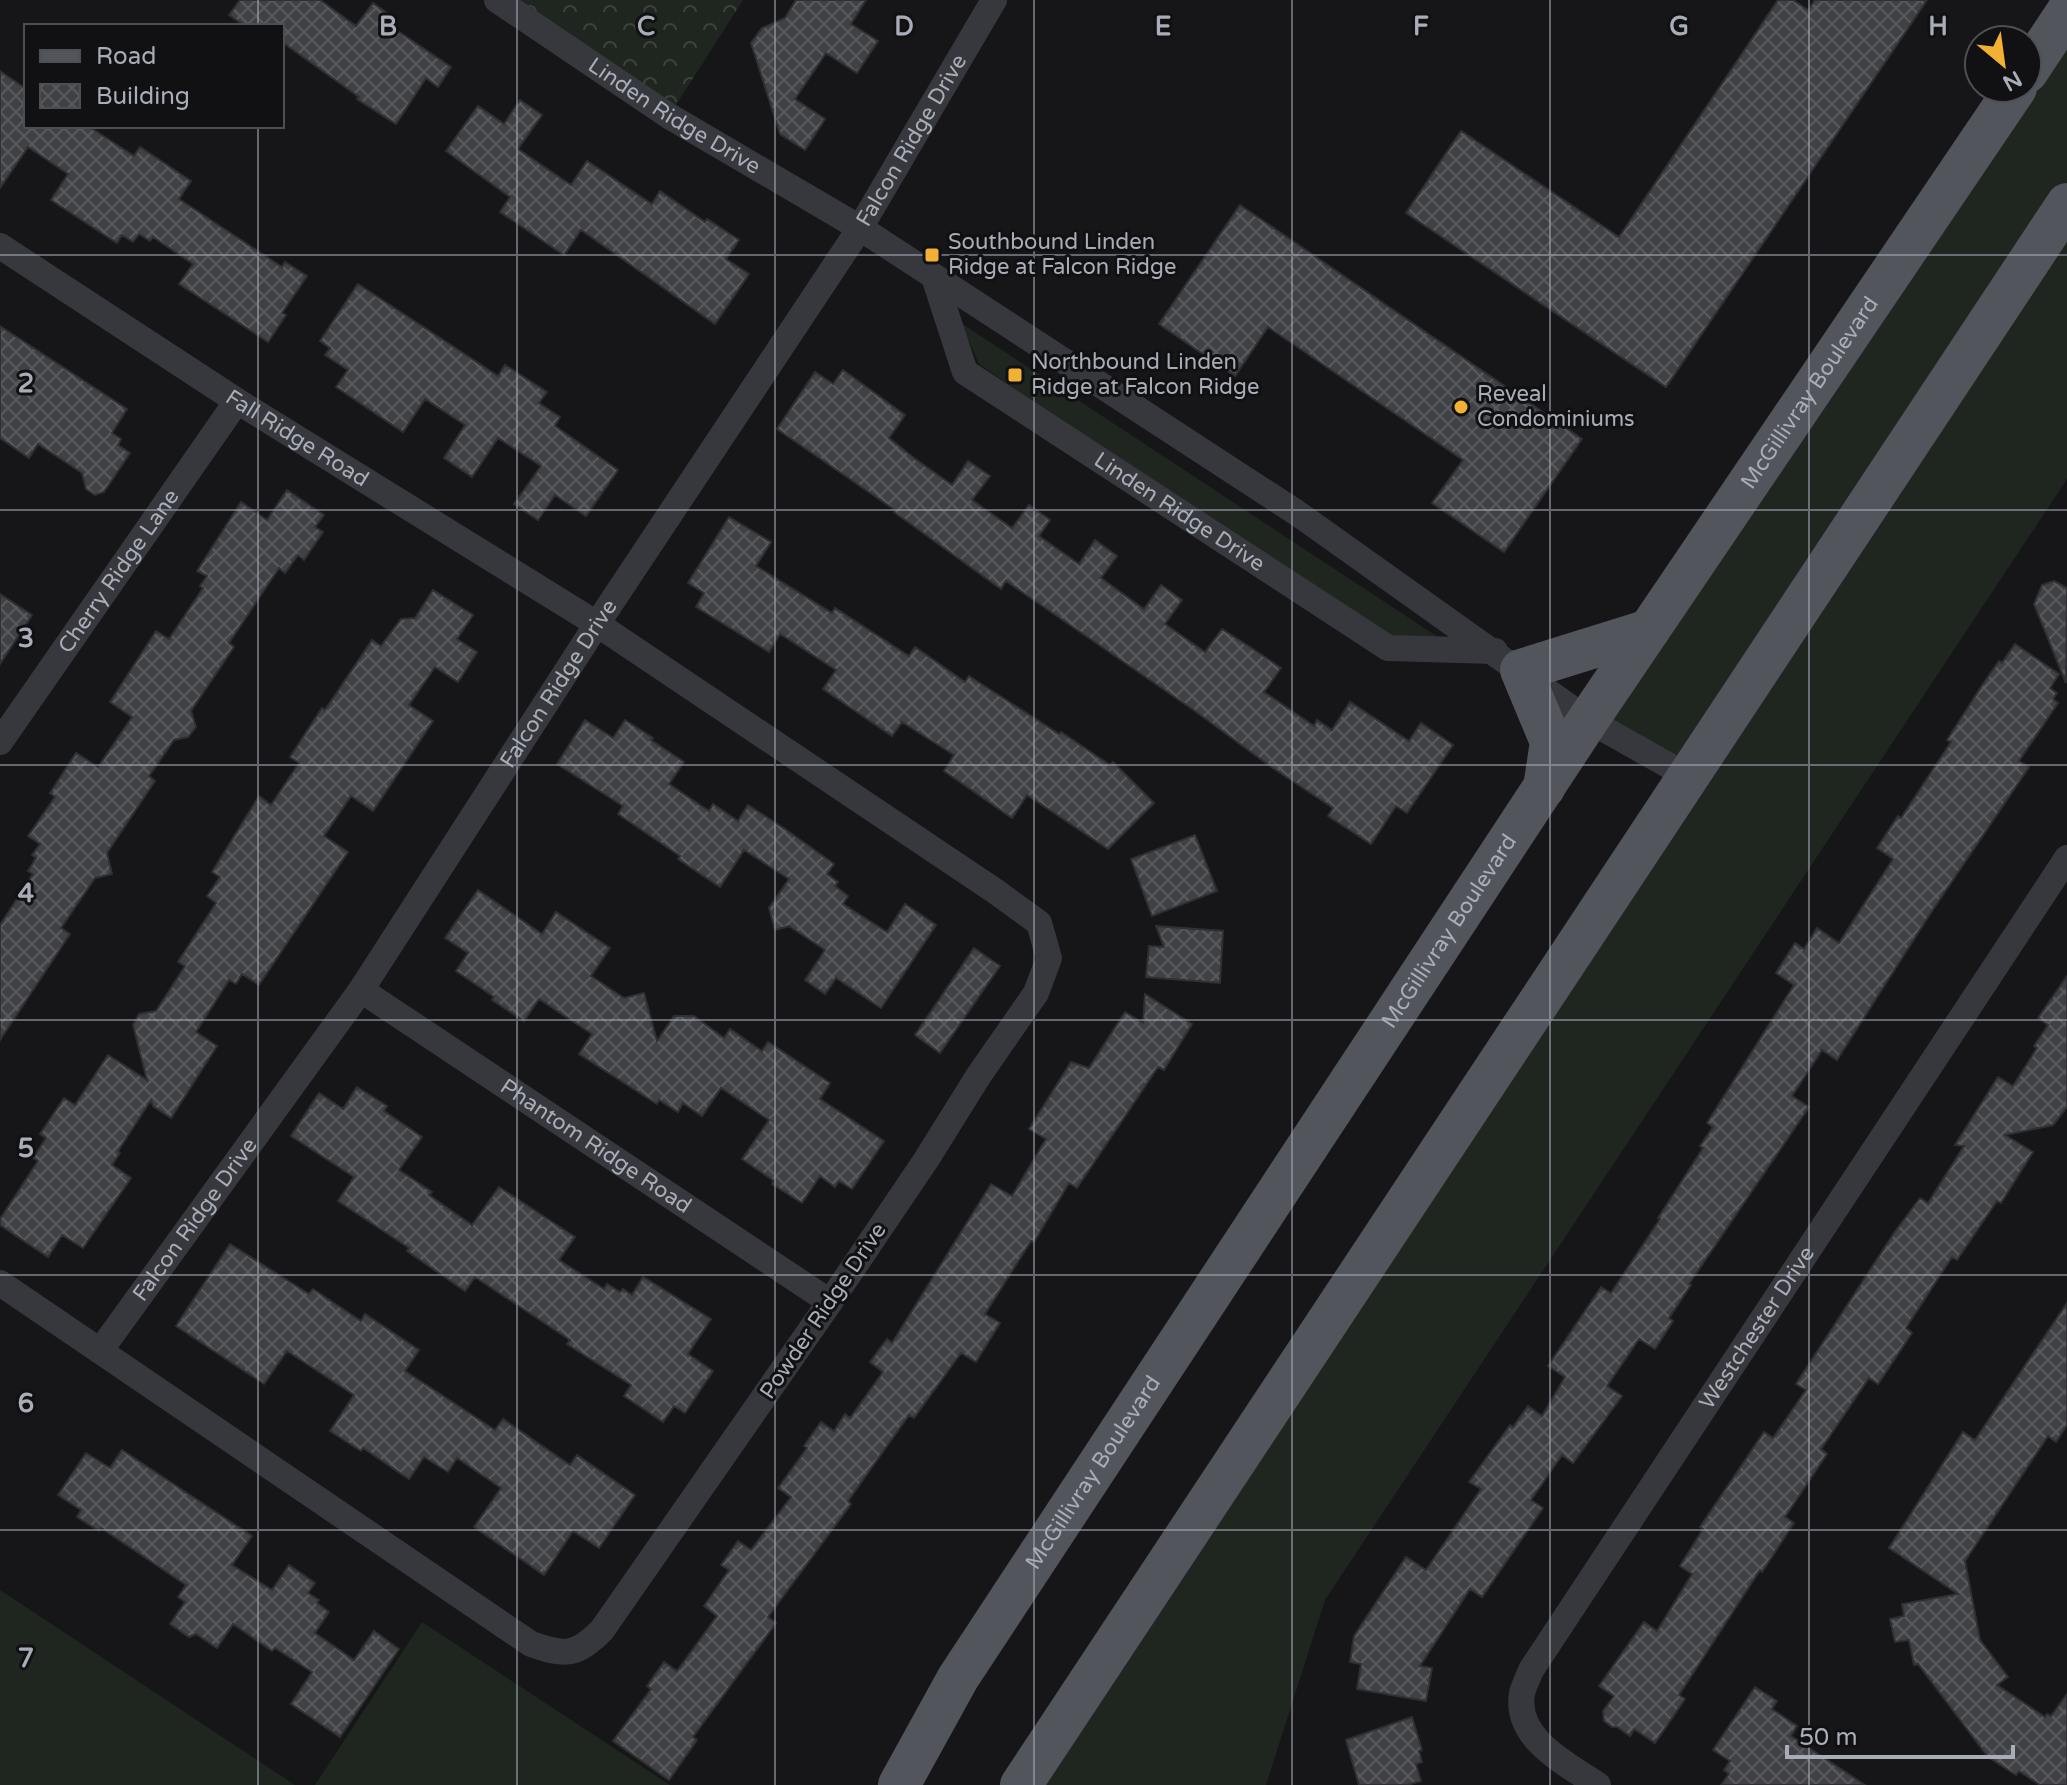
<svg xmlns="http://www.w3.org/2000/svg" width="2067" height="1785" font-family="'Varela Round',sans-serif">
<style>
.grass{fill:#1e261f}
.forest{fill:url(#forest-crowns)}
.building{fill:url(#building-cross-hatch);stroke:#303034;stroke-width:2}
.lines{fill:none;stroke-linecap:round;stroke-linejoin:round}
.minor{stroke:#37383d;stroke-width:26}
.primary{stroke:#53555c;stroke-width:42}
.grid{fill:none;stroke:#a8adb8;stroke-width:2;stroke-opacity:0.55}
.poi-dot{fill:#f2b134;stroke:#111113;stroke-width:3}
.labels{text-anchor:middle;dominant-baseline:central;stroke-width:6;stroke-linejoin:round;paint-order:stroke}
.street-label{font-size:22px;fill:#a8adb8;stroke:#111113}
.poi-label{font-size:22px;fill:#a8adb8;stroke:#111113;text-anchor:start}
.grid-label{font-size:26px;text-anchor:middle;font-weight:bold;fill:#a8adb8;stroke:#111113;stroke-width:6;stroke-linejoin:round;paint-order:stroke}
</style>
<defs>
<pattern id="forest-crowns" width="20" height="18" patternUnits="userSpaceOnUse" patternTransform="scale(2)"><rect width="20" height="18" fill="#1e261f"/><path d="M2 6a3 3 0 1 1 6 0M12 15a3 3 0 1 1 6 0" fill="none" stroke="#3c433d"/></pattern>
<pattern id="building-cross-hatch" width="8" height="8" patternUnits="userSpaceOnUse" patternTransform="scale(2)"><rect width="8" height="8" fill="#404145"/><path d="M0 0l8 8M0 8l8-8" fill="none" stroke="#595a5e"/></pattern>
</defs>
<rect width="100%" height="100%" fill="#161618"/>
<!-- grass -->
<path class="grass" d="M2067,12V479L1325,1600L1266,1785H1021L1689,777L1588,720Z
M961,323L1441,639L1388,648L979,364Z
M0,1590L295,1785H0Z
M422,1622L670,1785H315Z"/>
<!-- forest -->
<path class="forest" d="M497,0H743L669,116Z"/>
<!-- building -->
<path class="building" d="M240,0H320L356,26L373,3L394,18L389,25L451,67L438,87L426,78L396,124L357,99L359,97L282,42V26H245L229,15Z
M796,0H866L851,24L878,41L857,73L826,53L795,99L825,119L805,150L780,134L751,43L762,28L785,18Z
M1778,0H1793L1808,10L1815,0H1927L1666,387L1406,213L1461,131L1619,237Z
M0,71L26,89V126H88L134,156L140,147L191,181L179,199L282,267L285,262L307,276L282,313L286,315L268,342L179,284L193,264L153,237L150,241L139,234L133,242L122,235L117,243L51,200L68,174L28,147L0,188Z
M520,100L542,115L518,149L571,185L587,161L652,204L660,191L705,222L707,219L739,240L726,259L749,274L715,324L581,230L564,255L500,212L510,197L446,151L478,106L504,124Z
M1240,205L1582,439L1504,552L1432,503L1463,460L1268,327L1235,376L1159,324Z
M358,284L498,376L505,365L547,392L539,403L560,417L555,426L618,470L586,516L555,495L538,520L514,504L541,466L498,438L472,477L444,458L465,425L425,399L403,432L336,387L348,370L325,355L330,348L320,341Z
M0,326L127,409L112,433L121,439L118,445L130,453L104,492L95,495L86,489L82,473L38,444L29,458L0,438Z
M843,370L905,415L889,438L914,458L952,485L968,461L990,476L972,500L1012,528L1029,505L1050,520L1039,536L1079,564L1095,540L1117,556L1101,578L1144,609L1161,585L1182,600L1165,624L1205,652L1222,629L1259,653L1281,668L1264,692L1314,726L1317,720L1332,730L1350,702L1409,741L1421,723L1453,745L1407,813L1396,806L1371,844L1328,816L1333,808L1270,766L1195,711L1006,581L1001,589L894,512L895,510L777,429L815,372L833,384Z
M287,490L324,515L315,527L323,532L304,560L298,555L285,573L279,568L229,643L234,647L191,711L196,727L188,737L174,740L149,776L155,781L107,853L112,874L95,878L61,928L70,934L0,1040V925L33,874L28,871L36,858L32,855L40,844L28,836L55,797L50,793L76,753L98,767L132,717L110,702L156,631L169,639L203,588L200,586L207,576L197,571L241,502L267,520Z
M729,517L771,542L756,566L832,613L835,608L909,656L915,647L965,682L969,676L1059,734L1061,732L1110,765L1113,762L1154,803L1108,849L1027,795L1012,818L944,771L954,755L902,722L892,736L823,689L836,670L780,634L769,652L696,607L704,593L688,583Z
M2054,581L2067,588L2066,683L2034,604L2042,585Z
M433,590L473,615L457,639L477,652L458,682L435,667L409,705L433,721L373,811L351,796L324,836L348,852L259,985L242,974L236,984L229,980L196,1032L217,1046L171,1118L153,1106L151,1100L118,1151L120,1153L112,1165L131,1178L83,1248L62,1235L48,1257L0,1225V1219L38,1161L33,1158L46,1138L40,1134L64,1098L75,1105L108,1055L147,1080L133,1025L139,1014L156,1011L185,966L178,962L216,903L207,896L220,877L212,872L259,796L271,805L299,763L290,757L322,708L325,710L372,640L381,646L401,619L415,618Z
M0,594L32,615L0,664Z
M2015,644L2059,674L2050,688L2057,693L2053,699L2058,703L2019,761L2029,767L1932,911L1837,1060L1822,1050L1792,1096L1809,1107L1689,1284L1691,1285L1669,1318L1673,1321L1655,1349L1639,1339L1607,1386L1622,1396L1573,1463L1562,1455L1531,1500L1543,1508L1482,1597L1470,1589L1420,1666L1432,1668L1426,1701L1357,1689L1361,1664L1350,1662L1354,1636L1406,1557L1426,1570L1481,1489L1469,1482L1510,1425L1513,1427L1528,1406L1542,1416L1565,1377L1548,1366L1601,1287L1611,1293L1660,1219L1658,1218L1703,1148L1700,1146L1713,1127L1707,1123L1794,985L1776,973L1795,943L1804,949L1817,928L1839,943L1893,859L1877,848L1898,816L1901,818L1951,742L1947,740L1981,687L1999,661L2002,663Z
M585,720L613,738L625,720L653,738L651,740L684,762L669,784L709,811L713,804L738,821L748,805L785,829L834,864L827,874L838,882L835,886L848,896L843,904L887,932L905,904L936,925L881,1008L836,978L825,994L805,980L825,950L789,926L775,930L769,908L789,879L744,850L720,887L678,859L680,856L618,814L623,806L557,764Z
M1195,835L1217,891L1152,916L1131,859Z
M478,890L542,934L556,912L610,948L591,976L624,998L644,993L657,1041L674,1016H694L724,1038L730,1029L762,1051L768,1042L830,1083L820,1099L884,1141L852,1189L839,1181L835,1187L820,1176L802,1203L772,1184L774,1181L742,1159L769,1120L721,1088L702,1116L683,1103L678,1112L659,1100L657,1104L579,1054L592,1034L539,999L524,1021L492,1000L494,997L456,971L468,953L445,938Z
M1156,926L1223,931L1220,983L1146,977L1149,946L1164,947Z
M974,948L1000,966L940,1053L915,1035Z
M2067,976V1107L2053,1125L2005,1135L2033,1152L2001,1203L1997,1201L1957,1260L1952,1257L1906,1328L1912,1333L1878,1384L1869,1378L1821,1449L1827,1454L1785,1517L1794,1523L1762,1572L1760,1570L1679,1695L1685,1699L1655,1743L1634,1729L1630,1736L1617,1727H1612L1604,1721L1603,1711L1614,1696L1599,1686L1644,1622L1657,1631L1692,1574L1680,1566L1703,1529L1700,1527L1764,1432L1773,1438L1806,1390L1796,1384L1894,1233L1920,1198L1928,1203L1964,1146L1955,1145L1998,1077L2013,1086L2037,1048L2034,1046L2048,1025L2038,1018Z
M1145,994L1192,1024L1164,1070L1158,1067L1077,1188L1069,1183L1034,1242L1031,1241L985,1314L1000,1323L976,1362L961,1353L914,1418L909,1415L848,1501L851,1504L768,1617L776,1623L693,1737L697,1740L669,1780L613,1741L651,1689L647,1686L664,1662L677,1671L717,1616L704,1606L729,1570L721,1565L738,1541L751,1550L791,1497L778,1488L807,1448L804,1446L821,1422L834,1431L845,1414L850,1418L883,1372L870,1362L887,1339L892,1343L991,1184L1012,1196L1046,1139L1029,1129L1071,1062L1089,1068L1125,1012L1143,1023Z
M357,1087L387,1106L384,1111L422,1137L399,1170L432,1192L429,1195L472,1225L499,1187L575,1237L559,1260L604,1289L607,1284L620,1292L623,1289L632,1295L643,1277L711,1319L688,1354L713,1371L685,1413L674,1406L663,1422L624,1396L631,1385L567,1344L570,1340L475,1277L465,1291L407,1251L409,1248L338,1201L354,1177L291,1136L319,1093L343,1109Z
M230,1244L309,1294L313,1289L361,1321L365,1314L419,1350L405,1371L495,1430L503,1419L570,1465L577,1455L635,1495L599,1548L573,1531L544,1575L474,1527L501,1488L457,1458L448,1472L424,1457L409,1479L363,1448L361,1451L330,1431L354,1395L287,1351L264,1384L176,1326Z
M2067,1303V1425L2056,1442L2048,1436L1965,1561L1980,1640L2008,1677L1997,1685L2045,1717L2047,1714L2051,1716L2067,1694V1785H2040L2019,1771L2016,1775L1988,1757L1918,1664L1914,1665L1909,1640L1895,1642L1890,1619L1904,1616L1902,1604L1958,1594L1889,1548L1963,1432L1975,1440Z
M122,1450L252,1536L232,1565L272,1590L289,1565L315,1583L308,1593L319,1600L317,1603L329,1612L315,1633L354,1660L374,1631L399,1649L340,1737L291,1704L312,1672L275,1648L272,1651L233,1624L217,1648L196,1634L189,1637L170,1624L185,1602L178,1597L186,1585L101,1528L99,1531L77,1517L81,1510L58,1495L86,1453L110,1468Z
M1755,1687L1777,1701L1772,1709L1797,1726L1791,1736L1865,1785H1721L1729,1774L1724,1770L1730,1761L1713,1750Z
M1412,1717L1422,1750L1419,1751L1422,1762L1416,1764L1421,1781L1407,1785H1359L1346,1740Z"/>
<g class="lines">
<!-- minor -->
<g class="minor">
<path id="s1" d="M497,0L669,116L860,228L1297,513L1588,720L1689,777"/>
<path id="s2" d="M0,246L237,401L597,624L995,891L1039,923L1049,958L1036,993L979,1075L926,1160L830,1302L602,1630C576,1656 565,1656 531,1644L0,1283"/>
<path id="s3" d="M934,277L965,372L1388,648L1495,651"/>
<path id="s4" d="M0,742L237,401"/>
<path id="s5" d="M361,990L830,1302"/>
<path id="s6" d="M100,1351L361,990L597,624L860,228L994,0"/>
<path id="s7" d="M1598,1785C1567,1764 1514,1739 1522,1693C1524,1686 1528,1677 1531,1670L2067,858"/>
</g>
<!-- primary -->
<g class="primary">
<path d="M2027,72L2067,12"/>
<path d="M1544,788L1551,742L1521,670L1649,630"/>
<path id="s8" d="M899,1785L958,1678L1588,720L2016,88"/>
<path d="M1021,1785L2067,204"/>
</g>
</g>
<!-- grid -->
<path class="grid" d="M258,0V26M517,0V1785M775,0V1785M1034,0V1785M1292,0V1785M1550,0V1785M1809,0V1785M258,126V1785M0,255H2067M0,510H2067M0,765H2067M0,1020H2067M0,1275H2067M0,1530H2067"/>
<!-- markers -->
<g class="poi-dot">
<rect x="924" y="247" width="16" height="16" rx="4"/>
<rect x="1007" y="367" width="16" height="16" rx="4"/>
<circle cx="1461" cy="407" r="8"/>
</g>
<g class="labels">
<!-- street labels -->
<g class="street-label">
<text stroke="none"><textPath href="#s1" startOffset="212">Linden Ridge Drive</textPath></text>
<text stroke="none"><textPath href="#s6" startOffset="1458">Falcon Ridge Drive</textPath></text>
<text stroke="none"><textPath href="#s8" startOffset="1664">McGillivray Boulevard</textPath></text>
<text stroke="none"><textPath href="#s2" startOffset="354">Fall Ridge Road</textPath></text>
<text stroke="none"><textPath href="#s3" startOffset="356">Linden Ridge Drive</textPath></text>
<text stroke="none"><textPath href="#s4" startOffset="208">Cherry Ridge Lane</textPath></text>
<text stroke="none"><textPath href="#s6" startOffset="810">Falcon Ridge Drive</textPath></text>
<text stroke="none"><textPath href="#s8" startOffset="1016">McGillivray Boulevard</textPath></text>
<text stroke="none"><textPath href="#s5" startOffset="282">Phantom Ridge Road</textPath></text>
<text stroke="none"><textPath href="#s6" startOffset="162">Falcon Ridge Drive</textPath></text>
<text transform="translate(823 1311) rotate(-56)">Powder Ridge Drive</text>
<text stroke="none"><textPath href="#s7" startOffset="562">Westchester Drive</textPath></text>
<text stroke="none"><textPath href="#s8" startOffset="368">McGillivray Boulevard</textPath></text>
</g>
<!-- poi labels -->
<g class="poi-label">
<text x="948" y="242">Southbound Linden<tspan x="948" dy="25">Ridge at Falcon Ridge</tspan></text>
<text x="1031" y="362">Northbound Linden<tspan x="1031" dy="25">Ridge at Falcon Ridge</tspan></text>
<text x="1477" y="394">Reveal<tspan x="1477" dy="25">Condominiums</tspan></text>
</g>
</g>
<g class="grid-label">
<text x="388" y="35">B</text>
<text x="646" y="35">C</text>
<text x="904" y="35">D</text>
<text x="1163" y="35">E</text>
<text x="1421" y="35">F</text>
<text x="1679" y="35">G</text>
<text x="1938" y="35">H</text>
<text x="26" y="392">2</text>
<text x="26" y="647">3</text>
<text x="26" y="902">4</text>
<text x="26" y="1157">5</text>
<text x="26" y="1412">6</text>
<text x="26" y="1667">7</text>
</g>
<!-- legend -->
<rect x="24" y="24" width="260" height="104" fill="#111113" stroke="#4d4f55" stroke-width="2"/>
<rect x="40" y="50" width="40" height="12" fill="#53555c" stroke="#4d4f55" stroke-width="2"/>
<text x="96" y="64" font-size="24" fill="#a8adb8">Road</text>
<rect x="40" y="84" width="40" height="24" fill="url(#building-cross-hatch)" stroke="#4d4f55" stroke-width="2"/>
<text x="96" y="104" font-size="24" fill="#a8adb8">Building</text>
<!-- north arrow -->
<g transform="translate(2003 64) rotate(151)"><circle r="38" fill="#111113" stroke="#4d4f55" stroke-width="2"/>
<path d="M0-6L14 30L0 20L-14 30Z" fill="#f2b134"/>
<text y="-12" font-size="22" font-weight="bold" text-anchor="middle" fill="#a8adb8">N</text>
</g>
<!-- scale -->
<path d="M1787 1745v12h226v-12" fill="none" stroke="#a8adb8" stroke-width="4"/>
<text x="1799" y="1745" font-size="24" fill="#a8adb8" stroke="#111113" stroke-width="6" paint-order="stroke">50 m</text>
</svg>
